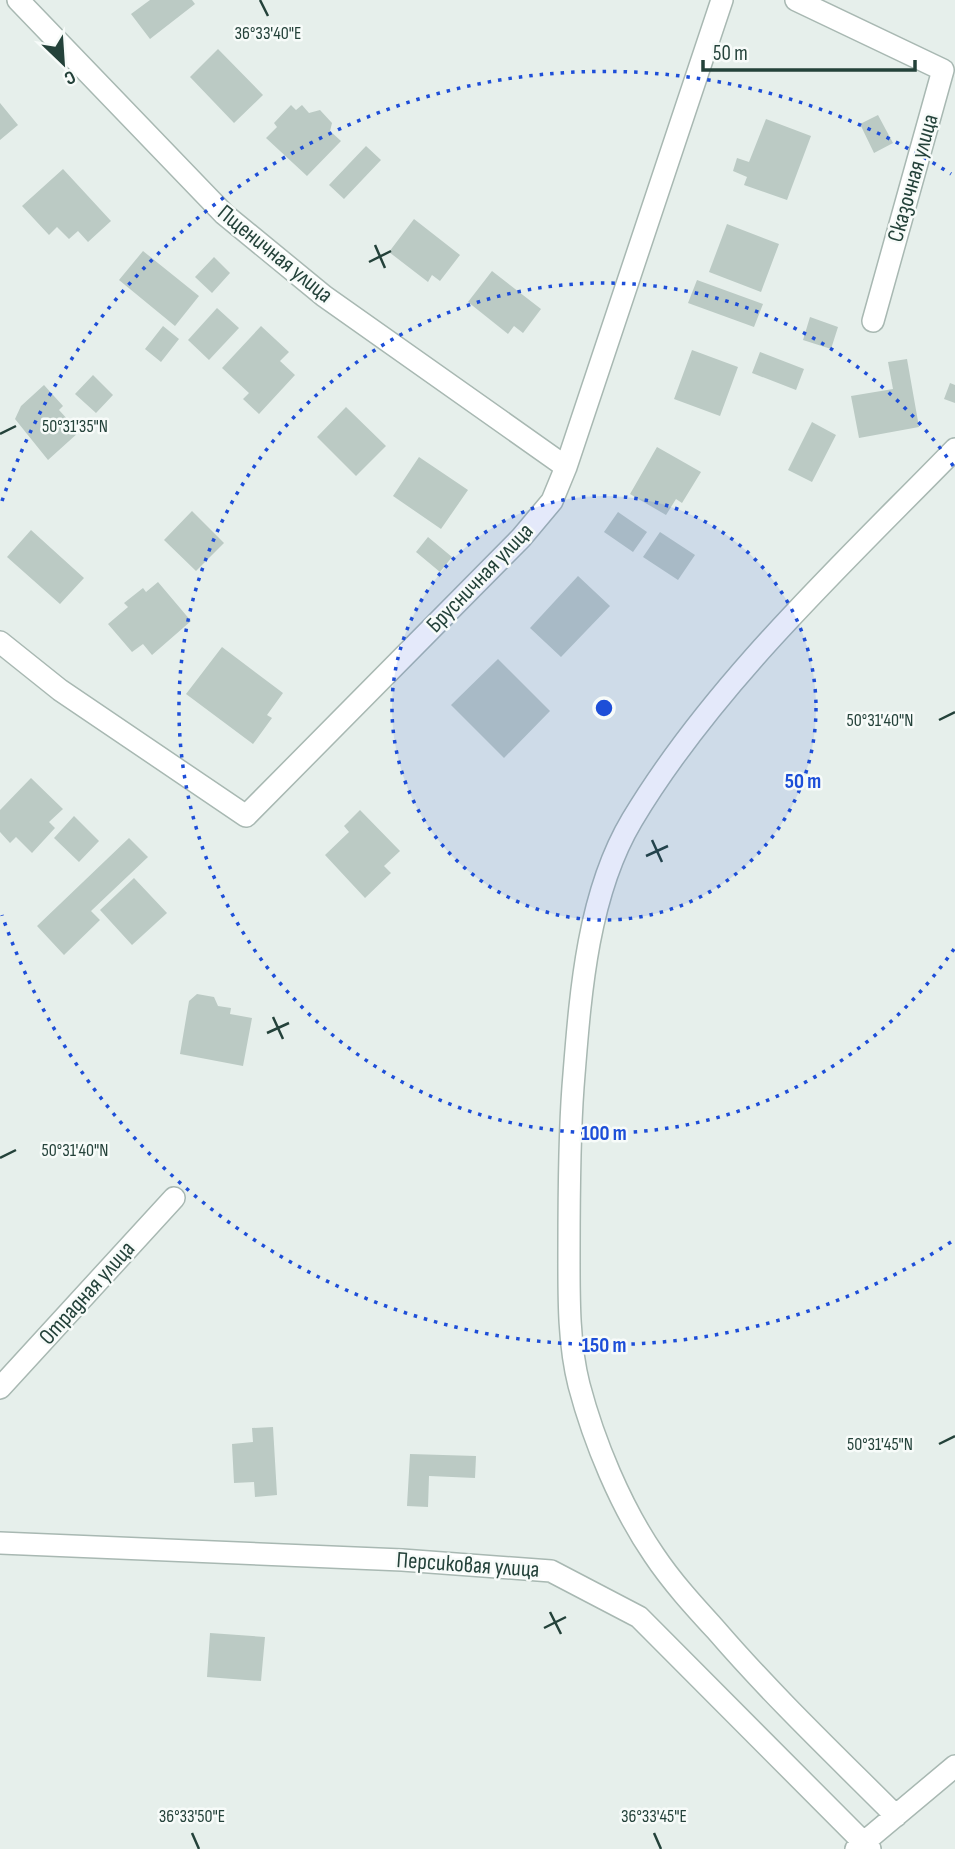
<svg xmlns="http://www.w3.org/2000/svg" width="955" height="1849" font-family="'Sofia Sans Condensed',sans-serif">
<style>
.building{fill:#bbcac4}
.lines{fill:none;stroke-linecap:round;stroke-linejoin:round}
.street-casing{stroke:#a8b8b2;stroke-width:24}
.street{stroke:#fff;stroke-width:21}
.ticks{fill:none;stroke:#24423a;stroke-width:2.5}
.ring{fill:none;stroke:#1d4ed8;stroke-width:3.5;stroke-dasharray:3.5 7}
.labels{text-anchor:middle;dominant-baseline:central;stroke-width:5;stroke-linejoin:round;paint-order:stroke}
.street-label{font-size:23px;fill:#24423a;stroke:#f7fbf9}
.ticks-label{font-size:18px;text-anchor:middle;fill:#24423a;stroke:#f7fbf9;stroke-width:5;stroke-linejoin:round;paint-order:stroke}
.centre{fill:#1d4ed8;stroke:#f7fbf9;stroke-width:3.5}
.ring-label{font-size:21px;text-anchor:middle;font-weight:bold;fill:#1d4ed8;stroke:#f7fbf9;stroke-width:5;stroke-linejoin:round;paint-order:stroke}
</style>
<rect width="100%" height="100%" fill="#e6efeb"/>
<!-- building -->
<path class="building" d="M150,0H192L195,4L150,39L131,14Z
M218,49L263,95L234,123L190,77Z
M0,103L18,125L0,140Z
M291,105L296,110L302,105L309,113L320,110L332,123L330,131L341,141L307,176L266,138L277,127L274,123Z
M878,115L893,143L874,153L860,124Z
M766,119L811,136L787,200L744,185L747,177L733,171L737,158L749,162Z
M366,146L381,160L344,199L329,185Z
M63,169L111,221L88,242L78,231L69,239L57,227L49,235L22,206Z
M414,219L460,255L440,281L432,275L428,282L389,252Z
M727,224L779,244L761,292L709,272Z
M143,251L199,296L175,326L119,280Z
M214,257L230,273L212,293L195,277Z
M492,271L541,309L523,333L514,326L508,334L468,302Z
M697,280L763,304L754,327L688,303Z
M217,308L239,328L209,360L188,340Z
M810,317L838,327L831,349L803,340Z
M163,326L179,339L161,362L145,349Z
M261,326L289,352L280,361L295,375L259,414L243,399L249,393L222,368Z
M692,350L738,367L720,416L674,399Z
M760,352L804,369L796,390L752,373Z
M907,359L919,427L859,438L851,396L893,389L888,362Z
M93,375L113,395L96,413L75,394Z
M950,383L955,385V403L944,399Z
M44,385L63,406L59,410L79,432L48,460L15,419L21,406Z
M346,407L386,446L356,476L317,437Z
M812,422L836,435L812,482L788,470Z
M657,447L701,472L682,503L676,499L666,515L630,494Z
M419,457L468,490L441,529L393,496Z
M192,511L224,543L196,571L164,540Z
M618,512L647,532L633,552L604,532Z
M31,530L84,578L60,604L7,557Z
M660,532L695,555L678,580L643,557Z
M428,537L452,557L440,572L416,552Z
M578,576L610,606L561,657L530,628Z
M158,582L191,621L152,655L143,644L132,652L108,624L128,607L124,603L143,588L146,592Z
M222,647L283,693L267,715L272,718L253,744L186,694Z
M498,659L550,711L504,758L451,705Z
M31,778L63,809L49,822L55,828L32,853L16,837L10,843L0,832V810Z
M360,810L400,851L384,866L391,873L365,898L325,855L349,832L344,826Z
M74,816L99,841L79,862L54,838Z
M129,838L148,857L91,911L100,920L64,955L37,926Z
M134,878L167,913L132,945L100,910Z
M197,994L214,997L218,1006L231,1008L230,1014L252,1018L243,1066L180,1054L189,1001Z
M273,1427L277,1495L255,1497L254,1482L234,1483L232,1444L253,1442L252,1428Z
M410,1454L476,1456L475,1478L429,1476L428,1507L407,1506Z
M210,1633L265,1637L261,1681L207,1677Z"/>
<g class="lines">
<defs>
<path id="street" d="M18,0L224,214L324,296L566,467
M796,0L943,70L873,321
M0,642L60,690L246,816L521,538L552,501L566,467L722,0
M0,1388L174,1198
M0,1543L402,1560L551,1571L639,1617L870,1849
M896,1816C835,1755 772,1695 716,1630C694,1606 672,1582 654,1555C621,1507 594,1442 579,1385C568,1342 569,1293 569,1249C569,1194 569,1141 573,1087C580,1000 586,897 632,820C714,683 844,563 955,449
M856,1849L955,1766"/>
</defs>
<!-- street casing -->
<use href="#street" class="street-casing"/>
<!-- street -->
<use href="#street" class="street"/>
</g>
<!-- ticks -->
<path class="ticks" d="M260,0L268,16M375,245L385,268M369,262L391,251M0,434L16,426M939,720L955,712M652,840L662,862M646,856L668,846M273,1017L283,1039M267,1033L289,1023M0,1158L16,1150M939,1444L955,1436M550,1612L561,1634M544,1628L566,1617M192,1833L199,1849M654,1833L661,1849"/>
<!-- distance rings -->
<circle cx="604" cy="708" r="212" fill="#1d4ed8" fill-opacity=".12"/>
<g class="ring">
<circle cx="604" cy="708" r="212"/>
<path d="M954 949A425 425 0 1 1 954 467"/>
<path d="M951 1242A637 637 0 0 1 2 915M2 501A637 637 0 0 1 951 174"/>
</g>
<g class="labels">
<!-- street labels -->
<g class="street-label">
<text transform="translate(913 178) rotate(-74)">Сказочная улица</text>
<text transform="translate(275 254) rotate(39)">Пщеничная улица</text>
<text transform="translate(480 578) rotate(-46)">Брусничная улица</text>
<text transform="translate(87 1293) rotate(-48)">Отрадная улица</text>
<text transform="translate(468 1565) rotate(4)">Персиковая улица</text>
</g>
</g>
<g class="ticks-label">
<text x="268" y="39">36°33'40"E</text>
<text x="75" y="432">50°31'35"N</text>
<text x="880" y="726">50°31'40"N</text>
<text x="75" y="1156">50°31'40"N</text>
<text x="880" y="1450">50°31'45"N</text>
<text x="192" y="1822">36°33'50"E</text>
<text x="654" y="1822">36°33'45"E</text>
</g>
<circle cx="604" cy="708" r="10" class="centre"/>
<g class="ring-label">
<text x="803" y="788">50 m</text>
<text x="604" y="1140">100 m</text>
<text x="604" y="1352">150 m</text>
</g>
<!-- north arrow -->
<g transform="translate(63 63) rotate(155)" stroke="#f7fbf9" stroke-width="5" paint-order="stroke">
<path d="M0-5L12 26L0 18L-12 26Z" fill="#24423a"/>
<text y="-10" font-size="19" font-weight="bold" text-anchor="middle" fill="#24423a">С</text>
</g>
<!-- scale -->
<path d="M703 60v10h212v-10" fill="none" stroke="#24423a" stroke-width="3.5"/>
<text x="713" y="60" font-size="21" fill="#24423a" stroke="#f7fbf9" stroke-width="5" paint-order="stroke">50 m</text>
</svg>
